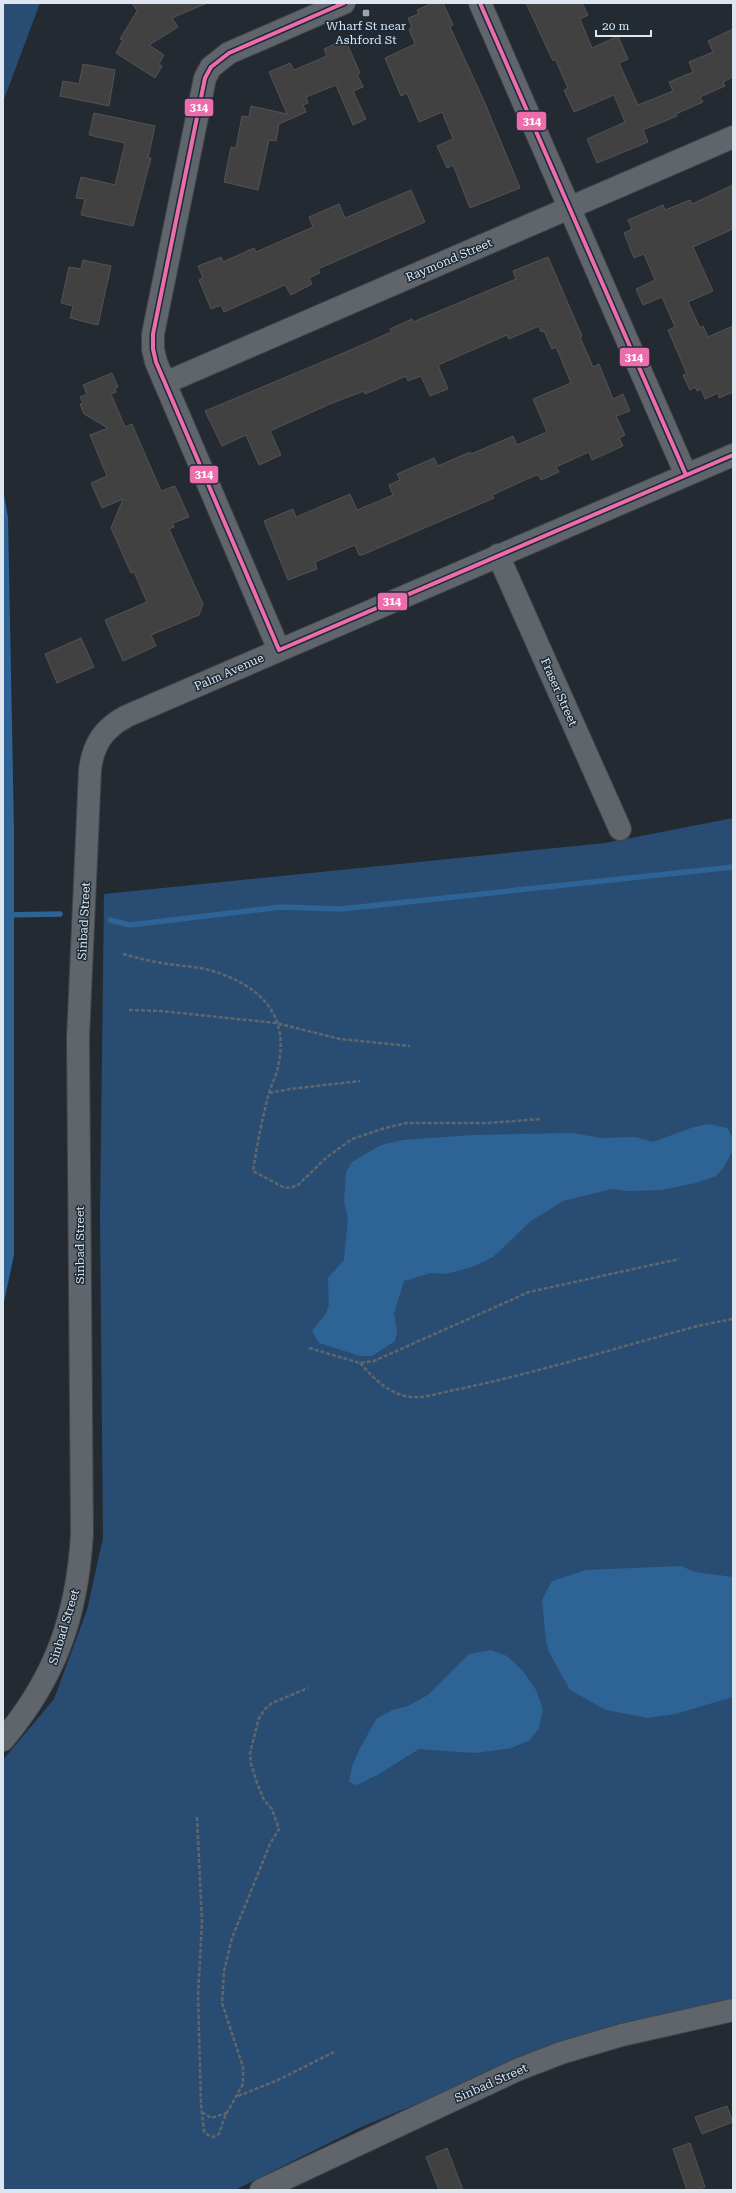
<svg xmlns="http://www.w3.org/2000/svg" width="736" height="2193" font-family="'Roboto Serif',serif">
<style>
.green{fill:#294d72}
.water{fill:#2e6396}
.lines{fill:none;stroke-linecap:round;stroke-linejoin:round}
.stream{stroke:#2e6396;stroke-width:5.5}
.building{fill:#414142;stroke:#545354}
.minor-casing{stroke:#3f454b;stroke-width:24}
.path{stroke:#60666c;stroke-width:2.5;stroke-dasharray:4 2;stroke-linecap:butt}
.minor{stroke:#5f656b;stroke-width:22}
.bus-1-casing{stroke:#1d2a37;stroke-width:7}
.bus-1{stroke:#ec6cac;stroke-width:4}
.poi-dot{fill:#9ca4ac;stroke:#1d2a37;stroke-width:1.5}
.labels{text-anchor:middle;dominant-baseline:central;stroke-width:3;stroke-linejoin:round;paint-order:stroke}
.poi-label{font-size:12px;fill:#dde6ef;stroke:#1d2a37}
.street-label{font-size:12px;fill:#dde6ef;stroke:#1d2a37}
.line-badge{stroke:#1d2a37;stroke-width:1.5}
.badge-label{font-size:11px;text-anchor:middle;font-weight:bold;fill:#fff}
</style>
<rect width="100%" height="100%" fill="#232a31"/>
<!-- green -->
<path class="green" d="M3,3H40L3,102Z
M733,818V1998L575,2038L359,2128L235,2190H3V1760L54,1699L87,1610L103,1538L100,1217L104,894L605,843Z"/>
<!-- water -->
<path class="water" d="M3,489L8,517L14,831V1255L3,1307Z
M709,1124L727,1128L733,1138L732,1152L723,1168L716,1176L696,1183L661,1190L627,1191L612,1189L563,1201L531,1221L493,1257L472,1267L446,1274L431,1273L404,1281L394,1313L397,1331L395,1341L372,1356H360L319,1343L312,1331L325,1315L329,1305L328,1278L344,1260L348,1219L344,1201L346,1172L352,1162L381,1145L403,1140L473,1135L572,1133L602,1138L635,1137L653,1142L691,1128Z
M681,1566L695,1572L733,1577V1697L675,1714L648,1718L606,1710L570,1690L549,1652L546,1640L542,1600L552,1581L586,1570Z
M491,1650L507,1656L523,1671L535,1688L543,1709L539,1728L530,1740L511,1748L475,1753L419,1749L379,1774L357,1785L349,1782L352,1767L360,1748L377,1718L393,1710L408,1706L428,1695L469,1654Z"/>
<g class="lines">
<!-- stream -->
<path class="stream" d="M3,915L60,914
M110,920L130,925L281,907L341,909L733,867"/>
</g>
<!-- building -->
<path class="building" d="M132,3H207L172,18L178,27L149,45L164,55L159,64L162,66L155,78L116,53L123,40L120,39L137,11Z
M432,3H443L453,25L450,27L484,101L520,188L470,208L453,165L447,168L437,146L453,139L442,112L419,122L407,93L401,96L385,58L415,44L409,29L412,28L408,18L419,14L417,10Z
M526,3H582L588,15L580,19L592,48L618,36L628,59L619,63L638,105L673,91L669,82L693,72L689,62L713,52L708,41L733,29V77L723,82L725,86L700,97L703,102L676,114L677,116L643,130L648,142L597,163L587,139L625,122L614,95L574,112L564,90L568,88L555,59L553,61Z
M345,39L360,73L357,74L363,87L353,91L366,119L353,125L336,85L306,97L308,103L303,105L306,112L279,124L276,141L269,140L258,190L224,182L231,147L236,148L242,116L249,117L251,106L287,114L269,72L290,63L294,70L327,56L324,49Z
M83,64L115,70L109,106L60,96L63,81L79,84Z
M94,113L155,126L148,158H151L133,226L81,215L85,199L76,198L81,177L115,185L125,143L89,135Z
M733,185V229L693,247L713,291L688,302L700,328L703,326L708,337L733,326V392L719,398L718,393L705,399L701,389L697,391L695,387L690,390L683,375L687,374L668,330L675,327L662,297L643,305L636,289L655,280L644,254L634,258L624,233L632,229L628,220L663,205L665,210L690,200L692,204Z
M411,190L425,222L318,269L320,273L309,278L312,284L291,295L285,285L224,312L221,305L211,309L199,280L203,278L198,266L221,257L223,262L254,248L256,252L313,227L309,217L339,204L345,218Z
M548,257L582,336L580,337L593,367L599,364L613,399L623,394L630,411L616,416L625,435L619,438L623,446L592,460L589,452L556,467L559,472L541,480L539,476L536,475L492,495L494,498L362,555H359L355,545L315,562L317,569L288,580L264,521L293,509L296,517L350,494L357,510L393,495L389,485L400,480L397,474L434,458L438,466L470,452L471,454L513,436L517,445L547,432L533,399L571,383L556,347L552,349L544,331L541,332L539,326L509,339L507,335L438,365L448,389L430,396L421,376L408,381L406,376L365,394L364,391L330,404L270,431L281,455L259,465L246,435L222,446L205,411L346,352L391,332L390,329L412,319L413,322L516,279L513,271Z
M83,260L111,266L98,325L70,318L73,306L61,303L69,267L81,269Z
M112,373L118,387L115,388L116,392L111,394L125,427L132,424L161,491L175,486L189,517L173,523L174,527L169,529L203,604L199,615L151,635L156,646L123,661L105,620L147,602L134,572L131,573L111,528L123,499L102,508L91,483L107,476L90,435L108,428L84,414L80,404L83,403L80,397L87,394L83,385Z
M81,638L94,667L57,683L45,654Z
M727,2106L733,2122L702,2134L695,2117Z
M690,2143L705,2187L697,2190H687L673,2149Z
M447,2148L463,2190H439L426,2157Z"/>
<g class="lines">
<defs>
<path id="minor" d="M480,3L686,475
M165,383L733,137
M498,555L620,829
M279,650L156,362L153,349V334L205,78L211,67L229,53L344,3
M3,1740C56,1677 77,1616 82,1534L78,1038L90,770C93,744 104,728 127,716L733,455
M261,2190L517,2070L561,2053L622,2035L733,2010"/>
</defs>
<!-- minor casing -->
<use href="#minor" class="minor-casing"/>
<!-- path -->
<path class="path" d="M123,954C138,958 153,962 168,964C183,966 199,967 213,971C260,986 290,1014 278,1067C276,1076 272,1084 269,1093C262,1119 257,1145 253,1171L283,1187L290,1188L298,1185L327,1157L352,1139L385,1128L406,1123H488L541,1119
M129,1010L161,1011L276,1023L340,1039L410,1046
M269,1093L290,1089L360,1081
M309,1348L360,1363L374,1361L529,1292L679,1259
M360,1363C373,1377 385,1391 405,1396C422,1400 442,1392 459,1389C541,1372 621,1346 702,1325L733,1319
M197,1817L202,1922L198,1996L201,2104L204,2131L208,2135L213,2137L219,2134L225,2116L243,2084V2067L222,2003L224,1971L232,1938L270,1844L279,1829L272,1809L264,1800L257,1783L251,1764L250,1753L259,1718L265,1709L272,1703L308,1688
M238,2096L278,2080L334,2052
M202,2112L211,2118L227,2113"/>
<!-- minor -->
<use href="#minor" class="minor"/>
<defs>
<path id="bus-1" d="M480,3L686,475
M279,650L156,362L153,349V334L205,78L211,67L229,53L344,3
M279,650L733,455"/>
</defs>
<!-- bus-1 casing -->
<use href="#bus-1" class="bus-1-casing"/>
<!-- bus-1 -->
<use href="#bus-1" class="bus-1"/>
</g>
<!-- markers -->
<rect class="poi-dot" x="362" y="9" width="8" height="8" rx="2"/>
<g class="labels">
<!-- poi labels -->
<g class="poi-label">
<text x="366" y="26">Wharf St near<tspan x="366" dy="14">Ashford St</tspan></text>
</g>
<!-- street labels -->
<g class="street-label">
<text transform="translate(449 260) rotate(-23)">Raymond Street</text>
<text transform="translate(229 672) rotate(-24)">Palm Avenue</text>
<text transform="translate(559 692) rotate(66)">Fraser Street</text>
<text transform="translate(84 921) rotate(-87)">Sinbad Street</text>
<text transform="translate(80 1245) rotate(-90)">Sinbad Street</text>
<text transform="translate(64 1627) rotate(-73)">Sinbad Street</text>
<text transform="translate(491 2083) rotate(-24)">Sinbad Street</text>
</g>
</g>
<g class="line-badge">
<rect x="184" y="98" width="30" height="19" rx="4" fill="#ec6cac"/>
<rect x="516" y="111" width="31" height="20" rx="4" fill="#ec6cac"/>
<rect x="619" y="347" width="31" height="20" rx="4" fill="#ec6cac"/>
<rect x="189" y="465" width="30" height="19" rx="4" fill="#ec6cac"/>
<rect x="377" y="592" width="31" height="19" rx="4" fill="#ec6cac"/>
</g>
<g class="badge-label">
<text x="199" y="111">314</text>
<text x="532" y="125">314</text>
<text x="634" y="361">314</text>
<text x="204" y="478">314</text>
<text x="392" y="605">314</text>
</g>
<!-- border -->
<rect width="736" height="2193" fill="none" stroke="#dde6ef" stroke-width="8"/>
<!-- scale -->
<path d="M596 30v6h55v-6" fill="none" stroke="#dde6ef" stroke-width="2"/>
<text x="602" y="30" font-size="12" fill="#dde6ef" stroke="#1d2a37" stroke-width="3" paint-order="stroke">20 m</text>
</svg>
